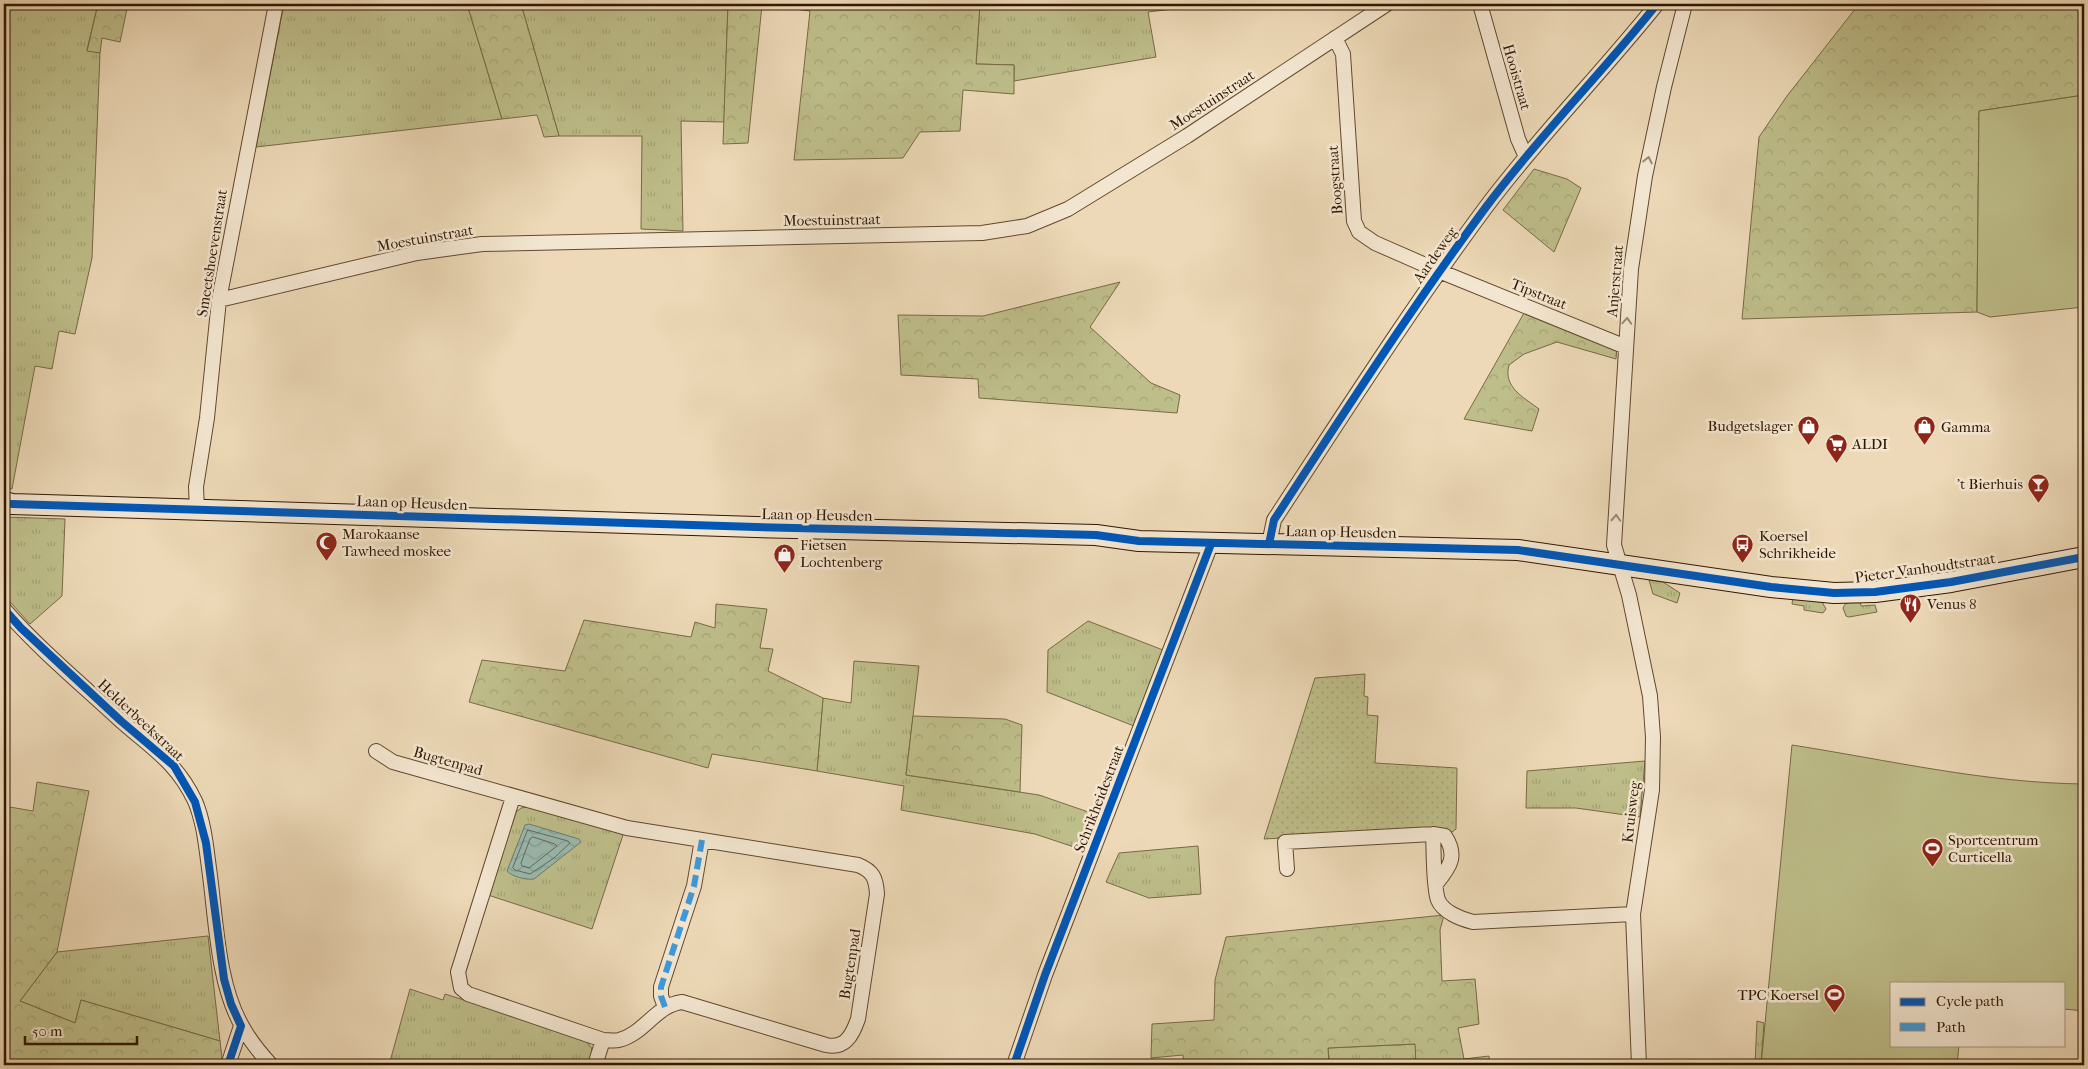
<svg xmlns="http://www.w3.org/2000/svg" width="2088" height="1069" font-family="'IM FELL French Canon',serif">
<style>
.grass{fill:url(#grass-tufts);stroke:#786a45}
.forest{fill:url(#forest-crowns);stroke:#786a45}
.park{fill:#bebe8a;stroke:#786a45}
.garden{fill:url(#garden-dots);stroke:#786a45}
.water{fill:url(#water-waves);stroke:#70796a}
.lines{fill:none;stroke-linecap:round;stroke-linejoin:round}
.shore{stroke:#666858;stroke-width:1}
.street-casing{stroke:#61482e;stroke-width:16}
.secondary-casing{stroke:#321700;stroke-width:22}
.street{stroke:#f3e6d0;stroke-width:14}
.secondary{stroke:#f3e6d0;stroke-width:20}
.quiet{stroke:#3e9adc;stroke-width:6;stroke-dasharray:12 6;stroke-linecap:butt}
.cycleway-casing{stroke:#f3e6d0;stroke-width:11}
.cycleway{stroke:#0057b8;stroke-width:8}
.oneway{stroke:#9c8972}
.labels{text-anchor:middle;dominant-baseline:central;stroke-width:5;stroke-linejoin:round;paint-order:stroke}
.street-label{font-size:15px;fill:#321700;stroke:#f3e6d0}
.poi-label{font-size:15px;fill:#321700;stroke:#f3e6d0;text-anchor:start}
</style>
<defs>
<pattern id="grass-tufts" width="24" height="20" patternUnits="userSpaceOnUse" patternTransform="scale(1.25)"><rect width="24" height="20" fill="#bebe8a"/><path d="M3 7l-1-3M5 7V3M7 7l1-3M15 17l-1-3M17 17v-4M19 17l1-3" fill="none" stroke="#a4a375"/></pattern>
<pattern id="forest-crowns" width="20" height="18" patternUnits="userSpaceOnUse" patternTransform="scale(1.25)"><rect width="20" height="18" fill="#bebe8a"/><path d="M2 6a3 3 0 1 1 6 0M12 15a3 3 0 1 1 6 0" fill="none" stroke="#a4a375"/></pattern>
<pattern id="garden-dots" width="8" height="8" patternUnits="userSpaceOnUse" patternTransform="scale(1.25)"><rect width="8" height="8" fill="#bebe8a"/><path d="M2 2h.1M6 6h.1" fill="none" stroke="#a4a375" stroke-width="1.8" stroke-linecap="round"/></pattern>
<pattern id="water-waves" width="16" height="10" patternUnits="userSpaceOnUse" patternTransform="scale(1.25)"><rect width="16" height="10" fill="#99bab0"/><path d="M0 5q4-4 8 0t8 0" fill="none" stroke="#849f96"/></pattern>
</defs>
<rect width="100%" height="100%" fill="#edd9b7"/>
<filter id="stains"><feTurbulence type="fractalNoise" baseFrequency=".004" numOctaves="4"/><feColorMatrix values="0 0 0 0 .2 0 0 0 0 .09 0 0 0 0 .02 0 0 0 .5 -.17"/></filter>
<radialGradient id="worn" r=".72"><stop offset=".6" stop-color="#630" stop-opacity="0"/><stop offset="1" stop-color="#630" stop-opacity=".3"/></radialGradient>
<!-- grass -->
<path class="grass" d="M6,4H98L87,50L100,53L92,258L75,334L59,331L52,369L35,366L12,489L4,488V17Z
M284,4H467L502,119L256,147Z
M521,4H728L724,122L681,121L683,231L641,229L642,136H559Z
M980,4H1181V8L1148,12L1156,57L1014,81V65L976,64Z
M4,517L65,519L62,596L30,624L4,595Z
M1649,580L1663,582L1680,593L1677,603L1653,594Z
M1793,597L1821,600L1826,609L1823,613L1804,610V606L1792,604Z
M1860,600L1861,606L1875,605L1877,612L1849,617L1846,616L1843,608C1846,600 1853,601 1860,600Z
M1088,621L1163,650L1134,726L1047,692L1048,650Z
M854,661L919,666L906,775L1039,795L1100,816L1086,851L1035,834L901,810L904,786L817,771L823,698L851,703Z
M1645,761L1640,817L1576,808H1526L1527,771Z
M528,807L624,832L592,929L488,895L516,812L521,808Z
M1198,846L1201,894L1149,898L1106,882L1119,853Z
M208,936L220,1041L81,1000L75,1023L20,1001L57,952Z
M410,989L443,1000L445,994L577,1036C593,1045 594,1047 590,1065H389Z
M1757,1021L1764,1023L1761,1065H1755Z
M1416,1044V1065H1319L1329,1064L1328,1048Z"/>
<!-- forest -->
<path class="forest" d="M98,4H128L120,42L102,38L100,53L87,51Z
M465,4H521L559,136L544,137L537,115L502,119L467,4Z
M728,4H980L976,64L1014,65V94L963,90L960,131L920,132L903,158L794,160L810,11L762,5L748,143L723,144Z
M1859,4H2084V95L1979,111L1977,312L1742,319L1759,137L1787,96Z
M1534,169L1567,179L1581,188L1554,252L1503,210Z
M1120,282L1090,327L1151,383L1180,395L1177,413L979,398L978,379L901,375L898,315L983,316Z
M1524,313L1617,348L1616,359L1557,342L1524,354L1509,365C1503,387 1523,397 1539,409L1532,431L1464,419Z
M716,604L767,609L760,648L773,649L768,671L823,698L817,771L712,754L708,768L469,702L482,660L565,671L584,620L691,637L695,622L715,628Z
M913,716L1005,719L1022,725L1020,792L906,775Z
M37,782L89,791L57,952L20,1001L75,1023L81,1000L220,1041L222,1058L219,1065H4V806L33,811Z
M1444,915L1440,930L1442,981L1475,979L1479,1024L1458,1028L1464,1059L1489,1056L1490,1065H1416L1415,1044L1328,1048L1329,1064L1319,1065H1184L1183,1055L1151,1058L1152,1024L1214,1020L1215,980L1226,937Z"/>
<!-- park -->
<path class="park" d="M2084,95V307L1990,317L1977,312L1979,111Z
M1792,745C1888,760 1986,783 2084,784V1011L2064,1009V983H1892V1045H1959L1957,1065H1761Z"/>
<!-- garden -->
<path class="garden" d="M1365,674L1364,696L1368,697L1367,715L1378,716L1375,763L1457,768L1456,829L1452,832L1443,829L1264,839L1315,678Z"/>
<!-- water -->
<path class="water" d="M529,824L579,839L581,842L534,879C525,880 513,877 507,871L525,825Z"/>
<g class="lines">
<!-- shore -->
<path class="shore" d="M528,830L568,841L570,843L554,858L530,874L515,870L513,868Z
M533,837L555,844L557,846L529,868L522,866L521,863L530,839Z"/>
<defs>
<path id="street" d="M1480,4L1518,139L1526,157
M1335,38L1343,54L1354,221L1359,232L1375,243L1439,271L1626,347
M219,300L417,253L482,244L982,233L1027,226L1068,209L1187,136L1387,4
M197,510L196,487L207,418L219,300L276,4
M1269,544L1274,520C1343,415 1411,308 1486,207C1539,136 1602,73 1657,4
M4,609C39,649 80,683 119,719C150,747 176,761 195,801C204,822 206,846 209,868C216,917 217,983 242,1026C250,1041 260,1053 271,1065
M376,751L393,762L627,828L858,865C873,871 876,878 877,894L858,1019C852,1036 845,1049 826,1045L682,1002C656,1005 644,1034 619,1040C614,1041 608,1040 603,1040L468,994L461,988L458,972L513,797
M1433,834C1434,850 1433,885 1438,900C1443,912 1461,919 1473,922L1633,914
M1287,869L1285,842L1433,834L1445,836C1458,856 1450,867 1436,884
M665,1007L661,996V987L694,886L702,840
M228,1065L241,1026
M595,1065L603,1040
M1014,1065L1045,975L1211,544
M1639,1065L1633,914L1652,790L1653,737L1650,696L1629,595L1614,545L1631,269L1645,176L1664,87L1685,4"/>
<path id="secondary" d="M4,502L12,504L756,527L1096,535L1139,541L1518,550L1771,587L1834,593L1875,592L1951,582L2084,557"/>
</defs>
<!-- street casing -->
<use href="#street" class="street-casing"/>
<!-- secondary casing -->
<use href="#secondary" class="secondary-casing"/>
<!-- street -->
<use href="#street" class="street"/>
<!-- secondary -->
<use href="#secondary" class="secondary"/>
<!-- quiet -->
<path class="quiet" d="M665,1007L661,996V987L694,886L702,840"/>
<defs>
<path id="cycleway" d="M12,504L756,527L1096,535L1139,541L1518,550L1771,587L1834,593L1875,592L1951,582L2084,557
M1269,544L1274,520C1343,415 1411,308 1486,207C1539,136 1602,73 1657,4
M4,609L21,628L121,721L174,766L195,802L206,843L224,979L231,1004L241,1026L228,1065
M1014,1065L1045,975L1211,544"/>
</defs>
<!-- cycleway casing -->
<use href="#cycleway" class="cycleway-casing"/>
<!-- cycleway -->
<use href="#cycleway" class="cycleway"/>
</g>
<!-- one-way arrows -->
<defs><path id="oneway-chevron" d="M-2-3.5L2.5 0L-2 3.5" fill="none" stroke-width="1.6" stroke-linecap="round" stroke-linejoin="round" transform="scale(1.25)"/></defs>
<g class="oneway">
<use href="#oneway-chevron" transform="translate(1648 160) rotate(-78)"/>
<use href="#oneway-chevron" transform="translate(1627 321) rotate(-86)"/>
<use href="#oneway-chevron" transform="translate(1616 518) rotate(-87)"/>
</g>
<!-- icons -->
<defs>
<symbol id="shop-pin" viewBox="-11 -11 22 30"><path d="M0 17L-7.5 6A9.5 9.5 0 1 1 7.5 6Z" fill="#8f2418" stroke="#f3e6d0"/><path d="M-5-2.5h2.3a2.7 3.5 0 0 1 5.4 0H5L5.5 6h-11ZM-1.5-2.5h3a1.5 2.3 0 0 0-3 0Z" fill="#fff"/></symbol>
<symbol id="supermarket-pin" viewBox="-11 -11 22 30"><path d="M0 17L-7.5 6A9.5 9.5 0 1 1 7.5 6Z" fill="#8f2418" stroke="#f3e6d0"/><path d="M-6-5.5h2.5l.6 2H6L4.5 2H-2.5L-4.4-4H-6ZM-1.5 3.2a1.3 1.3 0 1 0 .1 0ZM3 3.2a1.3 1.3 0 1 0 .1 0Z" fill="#fff"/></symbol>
<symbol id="bar-pin" viewBox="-11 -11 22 30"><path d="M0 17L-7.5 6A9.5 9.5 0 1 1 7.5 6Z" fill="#8f2418" stroke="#f3e6d0"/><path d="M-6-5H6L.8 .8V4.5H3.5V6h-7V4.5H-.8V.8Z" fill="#fff"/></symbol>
<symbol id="mosque-pin" viewBox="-11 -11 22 30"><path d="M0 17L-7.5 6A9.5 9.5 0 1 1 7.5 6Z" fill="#8f2418" stroke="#f3e6d0"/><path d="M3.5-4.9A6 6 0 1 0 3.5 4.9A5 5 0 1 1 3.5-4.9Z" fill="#fff"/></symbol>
<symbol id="bus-pin" viewBox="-11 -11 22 30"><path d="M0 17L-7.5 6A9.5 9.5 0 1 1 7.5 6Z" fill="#8f2418" stroke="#f3e6d0"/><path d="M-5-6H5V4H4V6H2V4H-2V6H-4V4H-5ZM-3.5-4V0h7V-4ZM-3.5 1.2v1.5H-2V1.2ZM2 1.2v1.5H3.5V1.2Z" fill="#fff"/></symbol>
<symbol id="restaurant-pin" viewBox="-11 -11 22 30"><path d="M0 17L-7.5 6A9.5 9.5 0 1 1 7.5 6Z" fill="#8f2418" stroke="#f3e6d0"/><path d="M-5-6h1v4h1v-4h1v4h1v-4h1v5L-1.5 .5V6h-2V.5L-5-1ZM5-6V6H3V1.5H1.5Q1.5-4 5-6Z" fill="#fff"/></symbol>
<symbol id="stadium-pin" viewBox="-11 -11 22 30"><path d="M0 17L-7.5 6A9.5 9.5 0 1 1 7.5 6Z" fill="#8f2418" stroke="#f3e6d0"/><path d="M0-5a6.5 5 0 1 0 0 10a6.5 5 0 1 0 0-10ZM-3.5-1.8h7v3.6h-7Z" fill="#fff"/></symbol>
</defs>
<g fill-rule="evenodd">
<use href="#shop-pin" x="1796" y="414" width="25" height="34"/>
<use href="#shop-pin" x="1912" y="414" width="25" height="34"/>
<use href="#supermarket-pin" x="1824" y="432" width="25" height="34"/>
<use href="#bar-pin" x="2026" y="472" width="25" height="34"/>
<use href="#mosque-pin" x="314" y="530" width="25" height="34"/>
<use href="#bus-pin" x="1730" y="532" width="25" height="34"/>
<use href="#shop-pin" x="772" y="542" width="25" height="34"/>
<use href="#restaurant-pin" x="1898" y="592" width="25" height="34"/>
<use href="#stadium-pin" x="1920" y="836" width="25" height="34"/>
<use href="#stadium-pin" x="1822" y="982" width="25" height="34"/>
</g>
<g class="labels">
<!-- street labels -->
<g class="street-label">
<text transform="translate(1517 77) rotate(74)">Hooistraat</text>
<text transform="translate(1212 100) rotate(-33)">Moestuinstraat</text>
<text transform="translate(1335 180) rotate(-94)">Boogstraat</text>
<text transform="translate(832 220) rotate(-1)">Moestuinstraat</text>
<text transform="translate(425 238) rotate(-10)">Moestuinstraat</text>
<text transform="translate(212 253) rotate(-81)">Smeetshoevenstraat</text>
<text transform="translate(1435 255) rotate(-55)">Aardeweg</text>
<text transform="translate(1615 281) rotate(-85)">Anjerstraat</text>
<text transform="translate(1539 294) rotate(22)">Tipstraat</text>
<text transform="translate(412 503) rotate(2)">Laan op Heusden</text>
<text transform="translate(817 515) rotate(1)">Laan op Heusden</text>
<text transform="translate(1341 532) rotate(1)">Laan op Heusden</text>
<text transform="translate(1925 568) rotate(-8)">Pieter Vanhoudtstraat</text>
<text transform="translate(141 720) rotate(43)">Helderbeekstraat</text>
<text transform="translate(448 761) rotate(16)">Bugtenpad</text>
<text transform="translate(1099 799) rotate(-69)">Schrikheidestraat</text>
<text transform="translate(1631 812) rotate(-83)">Kruisweg</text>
<text transform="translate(850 964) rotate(-81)">Bugtenpad</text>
</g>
<!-- poi labels -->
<g class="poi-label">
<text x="1793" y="426" text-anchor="end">Budgetslager</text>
<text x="1941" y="427">Gamma</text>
<text x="1852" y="444">ALDI</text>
<text x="2023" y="484" text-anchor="end">'t Bierhuis</text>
<text x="342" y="534">Marokaanse<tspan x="342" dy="17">Tawheed moskee</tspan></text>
<text x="1759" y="536">Koersel<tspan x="1759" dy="17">Schrikheide</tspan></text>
<text x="800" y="545">Fietsen<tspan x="800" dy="17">Lochtenberg</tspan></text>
<text x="1927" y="604">Venus 8</text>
<text x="1948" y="840">Sportcentrum<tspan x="1948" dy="17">Curticella</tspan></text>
<text x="1819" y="995" text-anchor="end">TPC Koersel</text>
</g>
</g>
<!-- margin -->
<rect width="2088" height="1069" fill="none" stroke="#edd9b7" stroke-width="20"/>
<rect x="5" y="5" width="2078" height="1059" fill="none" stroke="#321700" stroke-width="2.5"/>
<rect x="10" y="10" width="2068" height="1049" fill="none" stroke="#321700"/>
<!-- legend -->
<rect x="1890" y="982" width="175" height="65" fill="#f3e6d0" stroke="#a6937d"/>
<rect x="1900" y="998" width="25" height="8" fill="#0057b8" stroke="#a6937d"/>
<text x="1936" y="1006" font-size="15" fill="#321700">Cycle path</text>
<rect x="1900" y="1023" width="25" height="8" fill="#3e9adc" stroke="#a6937d"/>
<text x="1936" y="1032" font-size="15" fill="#321700">Path</text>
<!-- scale -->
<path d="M25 1036v8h112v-8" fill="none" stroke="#321700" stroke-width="2.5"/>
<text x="32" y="1036" font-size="15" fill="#321700" stroke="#f3e6d0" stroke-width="4" paint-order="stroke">50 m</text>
<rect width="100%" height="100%" filter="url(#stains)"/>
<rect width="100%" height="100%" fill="url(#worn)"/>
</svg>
